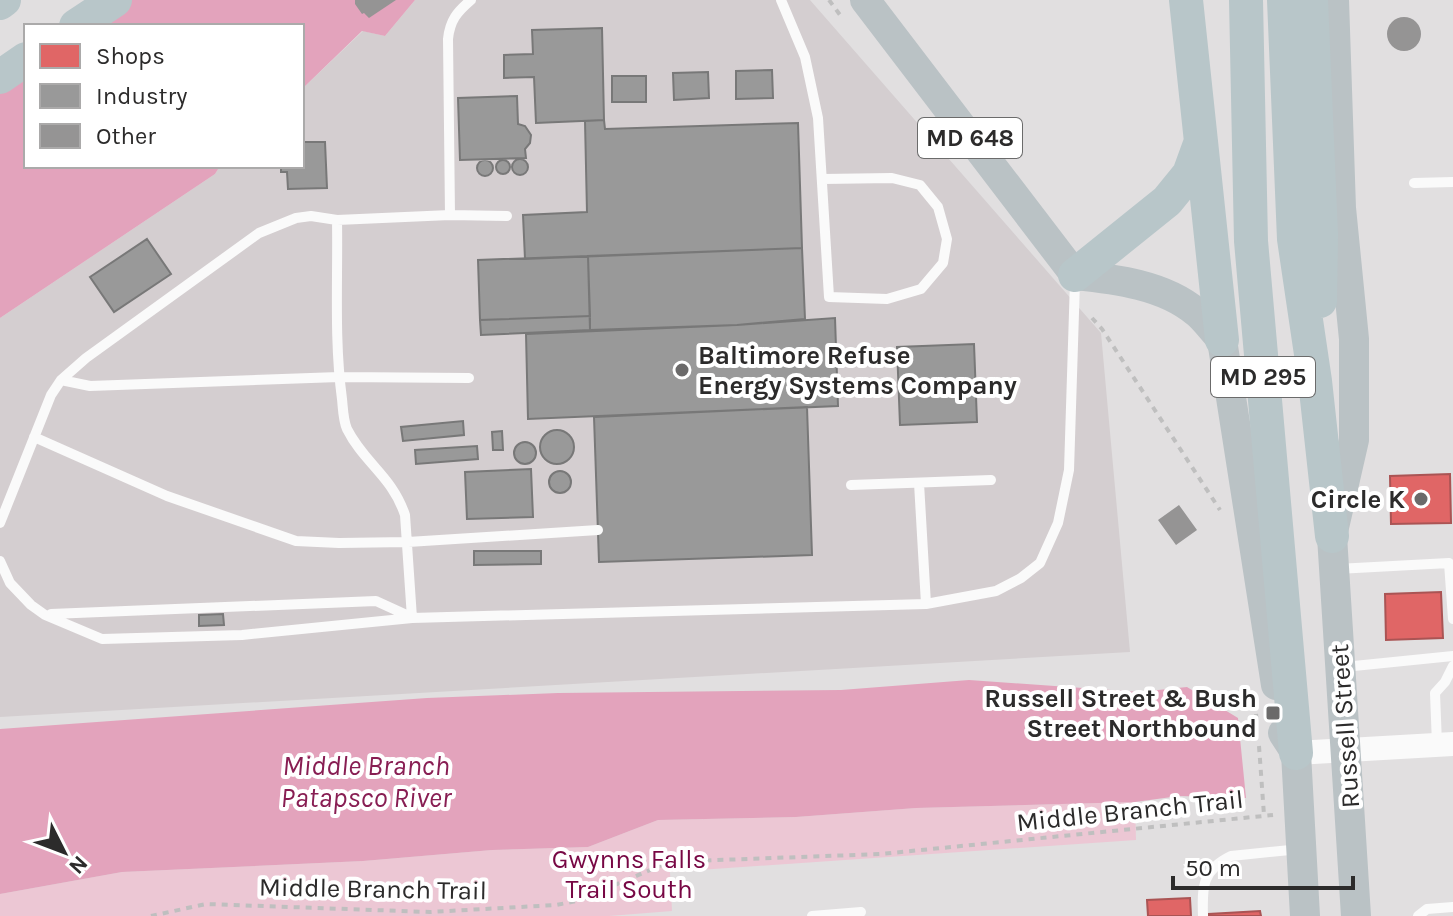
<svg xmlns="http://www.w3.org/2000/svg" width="1453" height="916" font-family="Karla,sans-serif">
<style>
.built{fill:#d4ced0}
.green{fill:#ecc7d4}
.water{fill:#e3a3bc}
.shops{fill:#e06666;stroke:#aa5454;stroke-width:2}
.industry{fill:#999;stroke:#787878;stroke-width:2}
.building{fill:#959494}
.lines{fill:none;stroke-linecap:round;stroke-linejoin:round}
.path{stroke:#bfbfbf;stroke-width:4;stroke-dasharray:6 6;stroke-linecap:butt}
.service{stroke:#fafafa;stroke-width:10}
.tertiary{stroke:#fafafa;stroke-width:24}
.primary{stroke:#bac2c5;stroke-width:30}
.motorway{stroke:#b8c6c9;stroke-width:34}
.poi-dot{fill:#6b6a6a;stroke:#fff;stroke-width:3}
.labels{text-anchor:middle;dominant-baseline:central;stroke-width:8;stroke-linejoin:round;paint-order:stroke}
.shield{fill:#fff;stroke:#6b6b6b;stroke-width:2}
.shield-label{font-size:24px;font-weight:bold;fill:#2c2b2b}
.poi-label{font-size:26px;font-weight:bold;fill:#2c2b2b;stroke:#fff;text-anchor:end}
.street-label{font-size:26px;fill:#2c2b2b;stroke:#fff}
.park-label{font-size:26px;fill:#770744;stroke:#fff}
.water-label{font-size:28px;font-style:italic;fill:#881e53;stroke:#fff}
</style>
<rect width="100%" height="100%" fill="#e1dfe0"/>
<!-- built -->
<path class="built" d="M415,0H810L1101,333L1130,652L0,717V318L215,174L220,166H302V89L363,31L385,36Z"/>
<!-- green -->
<path class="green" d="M1135,802L1136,840L670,872L672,911L609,916H0V894L122,872L363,861L492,850L588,847L658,820L796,817L916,808Z"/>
<!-- water -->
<path class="water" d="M98,0H415L385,36L362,31L302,89V26H58Z
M26,47V166H220L215,174L0,318V64Z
M969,680L1139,692L1187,687L1238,718L1246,798L1179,796L1135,802L916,808L796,817L658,820L588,847L492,850L363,861L122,872L0,894V729L427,698L558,693L841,690Z"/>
<!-- shops -->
<path class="shops" d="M1450,474L1451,523L1391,524L1390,476Z
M1441,592L1443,638L1386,640L1385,594Z
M1190,898L1191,916H1148L1147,900Z
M1260,911L1261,916H1209V914Z"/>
<!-- industry -->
<path class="industry" d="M602,28L604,120L536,123L534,77L504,78V55L533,54L532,30Z
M772,70L773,98L736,99V71Z
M708,72L709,98L674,100L673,73Z
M612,76H646V102H612Z
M517,96L518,124L525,126L531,135L530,143L525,149L526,158L460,160L458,98Z
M604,120L605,129L798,123L802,248L525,259L523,215L587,212L585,121Z
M302,142H325L327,188L288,189L287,172H281V166H302Z
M512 167a8 8 0 1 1 16 0a8 8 0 1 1-16 0Z
M496 167a7 7 0 1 1 14 0a7 7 0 1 1-14 0Z
M477 168a8 8 0 1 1 16 0a8 8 0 1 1-16 0Z
M147,239L171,274L114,312L90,277Z
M802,248L805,319L737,325L590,330L588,256Z
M588,256L590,316L480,320L478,260Z
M590,316V330L481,335L480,320Z
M835,318L838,406L528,419L526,334L737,325Z
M974,344L977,422L900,425L897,347Z
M807,407L812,555L599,562L594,417Z
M463,421L464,435L403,441L401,427Z
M540 447a17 17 0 1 1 34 0a17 17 0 1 1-34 0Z
M502,431L503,450H493L492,432Z
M514 453a11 11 0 1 1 22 0a11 11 0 1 1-22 0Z
M477,446L478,459L416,464L415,450Z
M531,469L533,517L467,519L465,472Z
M549 482a11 11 0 1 1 22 0a11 11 0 1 1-22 0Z
M474,551H541V564L474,565Z
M223,614L224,625L199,626V615Z"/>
<!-- building -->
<path class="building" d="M355,0H396L369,18L364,13L362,14L355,4Z
M1387 34a17 17 0 1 1 34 0a17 17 0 1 1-34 0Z
M1179,505L1197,530L1176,545L1158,520Z"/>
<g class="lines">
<!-- path -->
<path class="path" d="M829,0L843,19
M1092,318L1102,329L1220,510
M1255,702L1257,725
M1259,746L1264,815
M151,916L206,904L430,912L556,905L577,901L662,865L692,861L881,854L1273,815"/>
<!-- service -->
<path class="service" d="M781,0L805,57L818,118L829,297L887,299L921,289L943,263L947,239L938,207L920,185L892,178L823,179
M1414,183L1453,182
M450,215L448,39C450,20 457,12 471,0
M337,220C338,279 334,340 342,399C343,408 343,420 347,429C364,463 392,476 405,515L412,618
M61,380L90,386L339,377L469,378
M34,437L167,496L296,541L339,543L408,542L598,530
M919,483L926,604
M851,485L991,480
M0,523L51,395L61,380L86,358L259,233L296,218L311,216L337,220L450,215L507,216
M0,561L10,583L31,605L45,615L102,639L242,635L412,618L926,604L996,591L1021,578L1040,563L1058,523L1069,470L1075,281
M1337,569L1449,563L1453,619
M51,614L376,601L411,617
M1344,667L1453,656
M1437,744L1435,693L1445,682L1453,666
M812,916L861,912
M1203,916C1202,887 1202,870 1231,856L1300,849
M1418,916L1427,909L1453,907"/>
<!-- tertiary -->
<path class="tertiary" d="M1296,753L1453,744"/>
<!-- primary -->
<path class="primary" d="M865,0L1075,275C1115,279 1164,285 1196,312C1205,319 1213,331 1222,340L1276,685
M1334,0L1341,208L1354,339V440L1332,536L1356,916
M1283,733L1296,753L1305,916"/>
<!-- motorway -->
<path class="motorway" d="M1186,0L1222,340
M1246,0L1251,241L1296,753
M1284,0L1294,239L1315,381L1332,536
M1311,0L1321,234L1320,301
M0,3L4,0
M76,26L115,0
M0,77L26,59
M1075,275L1167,201L1189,174L1201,141"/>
</g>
<!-- markers -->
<g class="poi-dot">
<circle cx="682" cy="370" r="8"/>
<circle cx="1421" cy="499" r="8"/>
<rect x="1265" y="705" width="16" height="16" rx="4"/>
</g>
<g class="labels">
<!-- shield labels -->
<g class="shield">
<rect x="918" y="118" width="104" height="40" rx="6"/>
<rect x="1211" y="357" width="104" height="40" rx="6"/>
</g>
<g class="shield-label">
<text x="970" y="138">MD 648</text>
<text x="1263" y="377">MD 295</text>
</g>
<!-- poi labels -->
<g class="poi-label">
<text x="698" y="355" text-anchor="start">Baltimore Refuse<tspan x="698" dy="30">Energy Systems Company</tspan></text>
<text x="1405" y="499">Circle K</text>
<text x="1257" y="698">Russell Street &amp; Bush<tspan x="1257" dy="30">Street Northbound</tspan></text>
</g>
<!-- street labels -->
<g class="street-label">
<text transform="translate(1345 726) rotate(-94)">Russell Street</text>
<text transform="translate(1130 811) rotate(-6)">Middle Branch Trail</text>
<text transform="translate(373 889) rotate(1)">Middle Branch Trail</text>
</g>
<!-- park labels -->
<g class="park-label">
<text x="629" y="859">Gwynns Falls<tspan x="629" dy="30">Trail South</tspan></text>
</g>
<!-- water labels -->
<g class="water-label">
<text x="366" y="765">Middle Branch<tspan x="366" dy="32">Patapsco River</tspan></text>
</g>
</g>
<!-- legend -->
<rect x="24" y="24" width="280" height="144" fill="#ffffff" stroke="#abaaaa" stroke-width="2"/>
<rect x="40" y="44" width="40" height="24" fill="#e06666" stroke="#abaaaa" stroke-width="2"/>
<text x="96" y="64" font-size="24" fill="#2c2b2b">Shops</text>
<rect x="40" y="84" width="40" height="24" fill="#999999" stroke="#abaaaa" stroke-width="2"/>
<text x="96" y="104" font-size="24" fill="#2c2b2b">Industry</text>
<rect x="40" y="124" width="40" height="24" fill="#959494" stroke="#abaaaa" stroke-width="2"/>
<text x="96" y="144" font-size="24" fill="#2c2b2b">Other</text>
<!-- north arrow -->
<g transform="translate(64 852) rotate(132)" stroke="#ffffff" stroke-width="6" paint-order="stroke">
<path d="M0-6L14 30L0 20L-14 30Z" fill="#2c2b2b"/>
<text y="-12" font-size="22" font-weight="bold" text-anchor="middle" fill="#2c2b2b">N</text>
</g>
<!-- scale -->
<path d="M1173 876v12h180v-12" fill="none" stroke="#2c2b2b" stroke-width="4"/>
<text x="1185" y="876" font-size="24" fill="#2c2b2b" stroke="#ffffff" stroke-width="6" paint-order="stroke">50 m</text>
</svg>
